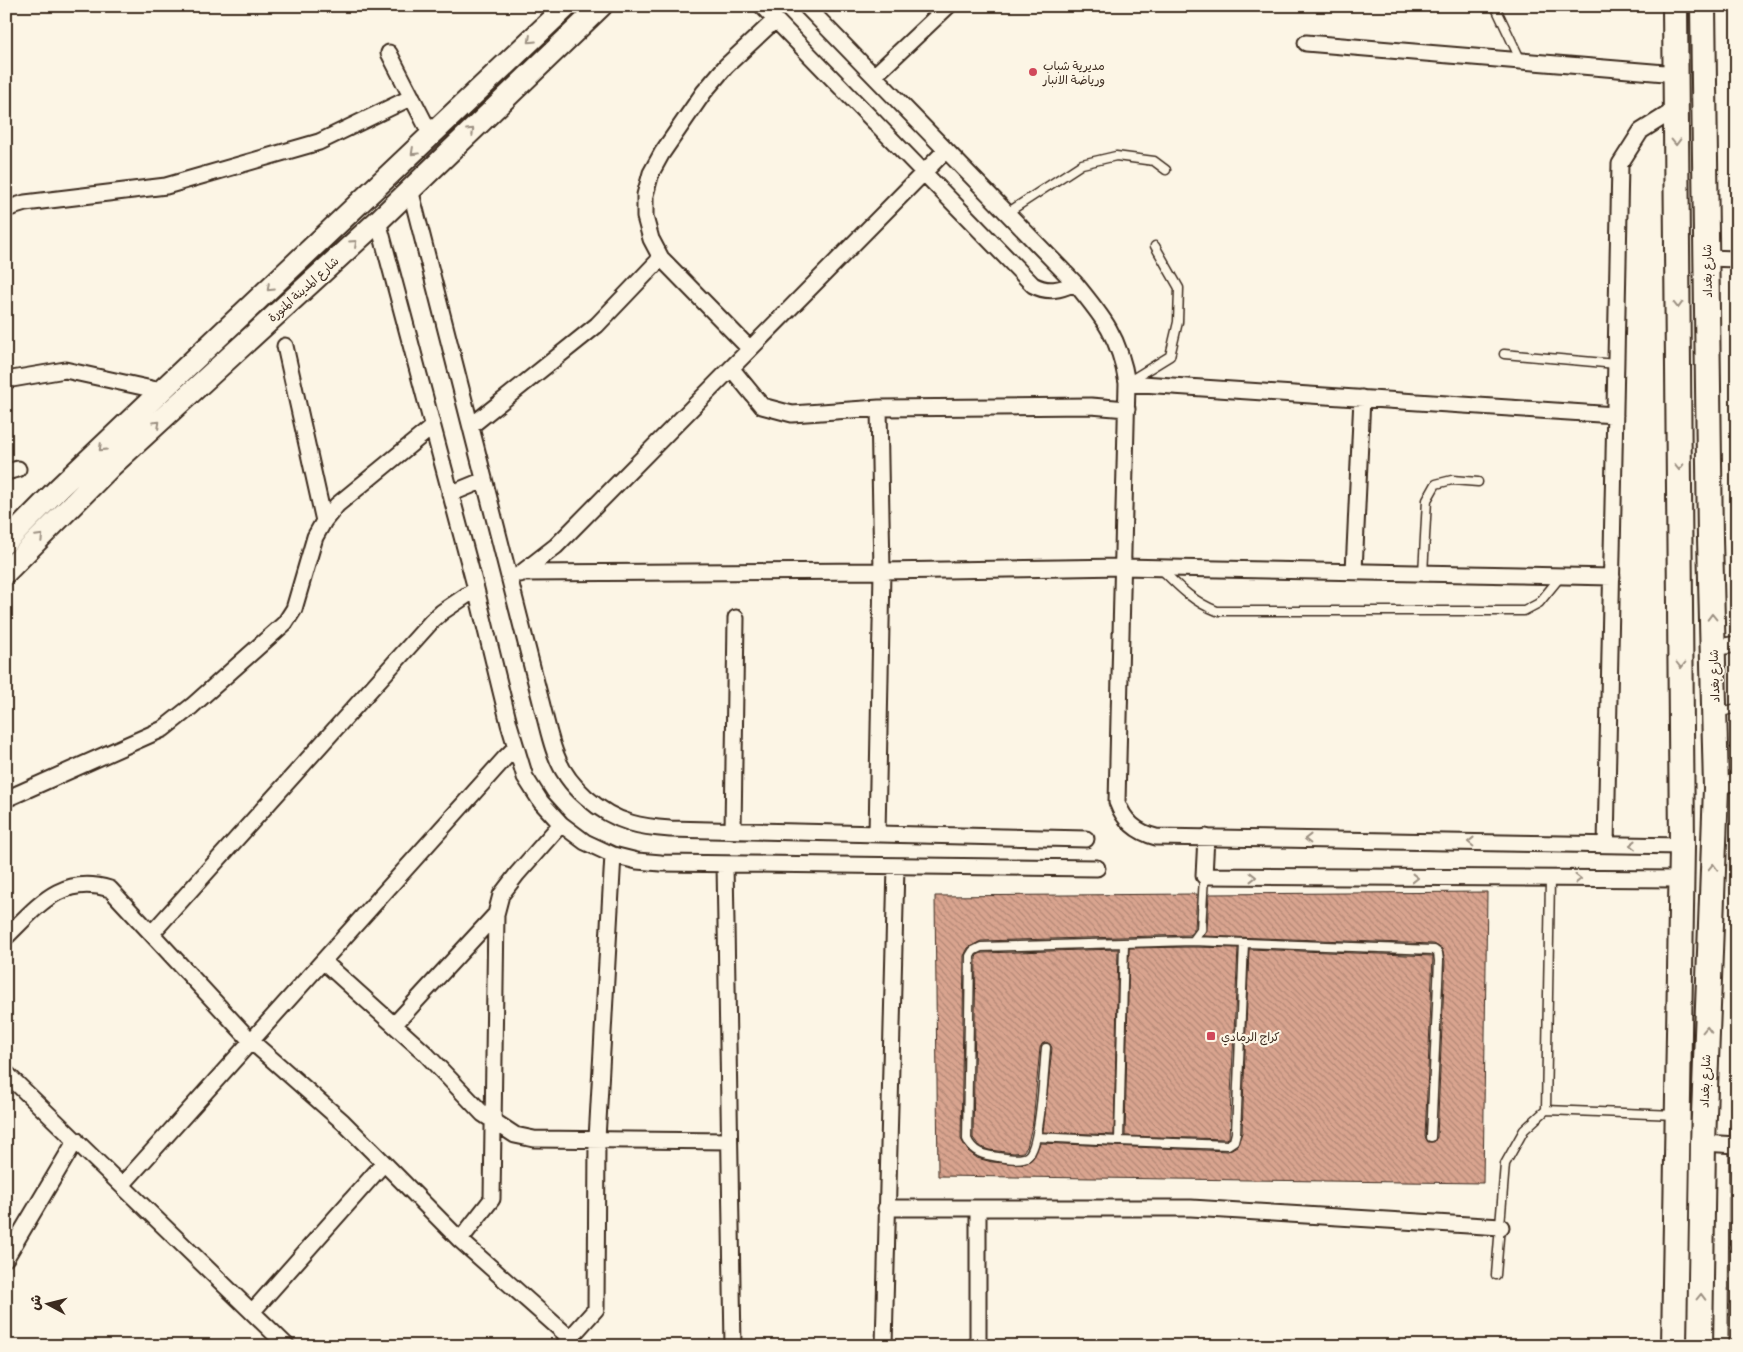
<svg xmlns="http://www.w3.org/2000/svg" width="1743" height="1352" font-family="Delius,'Playpen Sans Arabic',sans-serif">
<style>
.building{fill:url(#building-back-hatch);stroke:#3b2a1e}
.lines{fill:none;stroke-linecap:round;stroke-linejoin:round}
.service-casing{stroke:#3b2a1e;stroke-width:11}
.minor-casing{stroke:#3b2a1e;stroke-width:19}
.secondary-casing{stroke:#3b2a1e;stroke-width:25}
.primary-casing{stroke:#3b2a1e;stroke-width:28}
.service{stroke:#fcf5e5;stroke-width:8}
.minor{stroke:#fcf5e5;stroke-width:15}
.secondary{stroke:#fcf5e5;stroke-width:21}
.primary{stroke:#fcf5e5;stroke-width:24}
.oneway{stroke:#9c9082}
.poi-dot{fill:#d1495b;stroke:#fcf5e5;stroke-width:2}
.labels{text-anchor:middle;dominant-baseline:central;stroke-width:4.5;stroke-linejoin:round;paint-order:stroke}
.poi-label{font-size:12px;fill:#3b2a1e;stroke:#fcf5e5;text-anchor:start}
.street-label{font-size:12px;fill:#3b2a1e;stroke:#fcf5e5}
</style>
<defs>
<pattern id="building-back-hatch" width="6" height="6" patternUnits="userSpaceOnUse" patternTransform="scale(1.25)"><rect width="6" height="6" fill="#d9a48f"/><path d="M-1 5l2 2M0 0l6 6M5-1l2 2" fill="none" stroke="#b18674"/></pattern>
</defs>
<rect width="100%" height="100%" fill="#fcf5e5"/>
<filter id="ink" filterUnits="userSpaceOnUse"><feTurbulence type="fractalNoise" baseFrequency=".02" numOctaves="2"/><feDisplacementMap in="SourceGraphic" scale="10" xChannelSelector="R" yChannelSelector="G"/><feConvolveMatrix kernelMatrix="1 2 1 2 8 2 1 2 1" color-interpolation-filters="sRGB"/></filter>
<g filter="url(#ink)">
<!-- building -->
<path class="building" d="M1487,892L1483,1183L938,1176L935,896L1197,894L1195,928L1190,935L981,941L968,948L964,956L961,1139L968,1151L977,1158L992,1162L1018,1164L1027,1163L1032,1159L1040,1143L1228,1151L1237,1146L1242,1133L1249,949L1433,956L1425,1137L1428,1142H1434L1437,1137L1445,961L1442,949L1434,944L1204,936L1207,930L1209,894Z
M1193,947L1238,948L1229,1138L1226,1139L1125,1136L1129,948Z
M1118,949L1114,1135L1043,1132L1052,1048L1050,1044L1046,1042L1042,1044L1040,1048L1033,1122L1027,1147L1023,1152L1014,1153L989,1150L979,1146L973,1138L976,958L977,955L982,953Z"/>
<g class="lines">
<defs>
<path id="service" d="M1495,6L1521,61
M1007,213L1082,164L1116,156L1154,161L1166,170
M1504,354L1616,364
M1131,380L1170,356L1178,322L1179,288L1155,246
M1160,568C1178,586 1193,602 1217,611H1524L1539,603L1561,576
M1423,574L1427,500L1436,484L1452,480L1478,482
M1717,713L1737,708
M1193,941L1434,950L1438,953L1439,961L1431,1137
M1046,1048C1044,1067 1041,1146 1028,1156C1022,1161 1006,1158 998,1157C984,1155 973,1153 967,1139L970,956L973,951L981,947L1193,941L1201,930L1204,876
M1546,1110L1550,879
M1037,1137L1119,1141L1124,943
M1119,1141L1228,1145L1234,1141L1236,1133L1244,943
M1496,1275L1505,1164L1524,1130L1546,1110L1676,1115
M1733,1346L1734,1145L1737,1091"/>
<path id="minor" d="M762,6L1033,285C1048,293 1060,290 1075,283
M806,6L1075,283C1103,317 1120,338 1127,383L1117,802C1124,821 1136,832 1156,837L1682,846
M1306,43L1677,74
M389,53L431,135
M874,76L948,6
M410,189L549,733C551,740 553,748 556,755C567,786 600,814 631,823C644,827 657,828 670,829L1086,839
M6,209L25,203L166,186L319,142L412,97
M378,221L476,589L509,724L525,777L541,802L561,824L585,842L613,855L637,861L661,863L1097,868
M1707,258L1737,259
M285,346L324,521
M750,349L661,258L651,239L645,217V195L651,173L662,153L704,92L726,66L775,20
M731,368L762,406L792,414L879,408L1091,406L1127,409
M6,380L65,370L161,391
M1127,383L1615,415
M471,426L597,325L661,258
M6,472L18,469
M450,494L484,480
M1354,571L1362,398
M521,573L882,571L1123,567L1612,577
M520,574L556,546L946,150
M1713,648L1737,644
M1716,788L1737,781
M6,799L163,729L192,706L285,623L294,609L315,537L324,521L337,505L432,427
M733,831L736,618
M877,834L882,571L879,408
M1206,837L1204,876L1681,879
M1606,845L1620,164L1641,131L1676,109
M725,864L733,1346
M152,933L432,621L442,612L476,589
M6,937C38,906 61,874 110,889L251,1041L343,1122L384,1163
M323,961L425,1053L483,1114L515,1135L534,1139L729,1141
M394,1025L496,914
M6,1073L287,1346
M1703,1143L1737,1145
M122,1185L505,758L515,748
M886,1208H1191L1501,1227
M460,1240L570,1338
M6,1258L76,1140
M252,1312L384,1163L460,1240L492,1199L496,914L501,895L517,874L561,824
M563,1346L596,1309L597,1139L613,855
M884,1346L896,866
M978,1346V1208"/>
<path id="secondary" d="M6,542L59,488L567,6
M6,572L112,465L378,221L601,6"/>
<path id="primary" d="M1674,1346L1682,846L1675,6
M1700,1346L1703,1143L1716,788L1710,538L1703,6"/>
</defs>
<!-- service casing -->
<use href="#service" class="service-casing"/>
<!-- minor casing -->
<use href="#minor" class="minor-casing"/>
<!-- secondary casing -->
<use href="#secondary" class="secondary-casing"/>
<!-- primary casing -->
<use href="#primary" class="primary-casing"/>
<!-- service -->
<use href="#service" class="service"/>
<!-- minor -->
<use href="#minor" class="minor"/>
<!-- secondary -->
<use href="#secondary" class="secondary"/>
<!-- primary -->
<use href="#primary" class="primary"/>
</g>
<!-- one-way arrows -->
<defs><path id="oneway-chevron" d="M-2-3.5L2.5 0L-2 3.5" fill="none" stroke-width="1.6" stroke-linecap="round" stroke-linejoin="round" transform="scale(1.25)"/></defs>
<g class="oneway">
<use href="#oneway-chevron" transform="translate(531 40) rotate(137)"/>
<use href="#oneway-chevron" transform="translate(471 131) rotate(-44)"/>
<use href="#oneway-chevron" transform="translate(1676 142) rotate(89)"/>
<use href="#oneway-chevron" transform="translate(414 152) rotate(137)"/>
<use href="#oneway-chevron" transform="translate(354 243) rotate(-42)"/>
<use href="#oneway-chevron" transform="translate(270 288) rotate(136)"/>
<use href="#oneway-chevron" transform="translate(1678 305) rotate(89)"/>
<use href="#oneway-chevron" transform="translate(157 424) rotate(-43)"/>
<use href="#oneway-chevron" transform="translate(102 448) rotate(136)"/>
<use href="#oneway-chevron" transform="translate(1679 467) rotate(89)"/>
<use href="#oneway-chevron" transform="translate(40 537) rotate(-45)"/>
<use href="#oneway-chevron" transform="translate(1712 617) rotate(-91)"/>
<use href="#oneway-chevron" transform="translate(1681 665) rotate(90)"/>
<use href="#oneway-chevron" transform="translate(1308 839) rotate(-179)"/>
<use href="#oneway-chevron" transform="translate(1471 842) rotate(-179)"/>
<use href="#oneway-chevron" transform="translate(1633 845) rotate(-179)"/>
<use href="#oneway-chevron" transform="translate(1713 867) rotate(-88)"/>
<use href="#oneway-chevron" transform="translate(1253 877)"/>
<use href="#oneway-chevron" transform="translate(1415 878)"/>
<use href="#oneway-chevron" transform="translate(1578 879)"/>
<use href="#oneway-chevron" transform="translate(1707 1030) rotate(-88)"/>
<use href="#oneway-chevron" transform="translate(1701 1297) rotate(-89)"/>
</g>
</g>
<!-- markers -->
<g class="poi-dot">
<circle cx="1033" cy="72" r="5"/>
<rect x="1206" y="1031" width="10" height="10" rx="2.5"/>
</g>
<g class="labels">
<!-- poi labels -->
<g class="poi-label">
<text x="1043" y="65">مديرية شباب<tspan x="1043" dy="14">ورياضة الانبار</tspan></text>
<text x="1221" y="1036">كراج الرمادي</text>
</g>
<!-- street labels -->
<g class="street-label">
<text transform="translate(1707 271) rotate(-91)">شارع بغداد</text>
<text transform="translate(303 289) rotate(-42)">شارع المدينة المنورة</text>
<text transform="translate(1714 676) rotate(-92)">شارع بغداد</text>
<text transform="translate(1705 1081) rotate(-88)">شارع بغداد</text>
</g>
</g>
<!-- margin -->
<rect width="1743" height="1352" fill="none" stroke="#fcf5e5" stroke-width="25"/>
<rect x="12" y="12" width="1718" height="1327" fill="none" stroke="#3b2a1e" stroke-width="2" filter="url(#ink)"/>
<!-- north arrow -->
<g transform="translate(48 1304) rotate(277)" stroke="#fcf5e5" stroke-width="4" paint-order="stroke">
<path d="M0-4L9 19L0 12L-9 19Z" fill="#3b2a1e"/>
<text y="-8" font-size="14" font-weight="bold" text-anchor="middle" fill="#3b2a1e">ش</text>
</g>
</svg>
